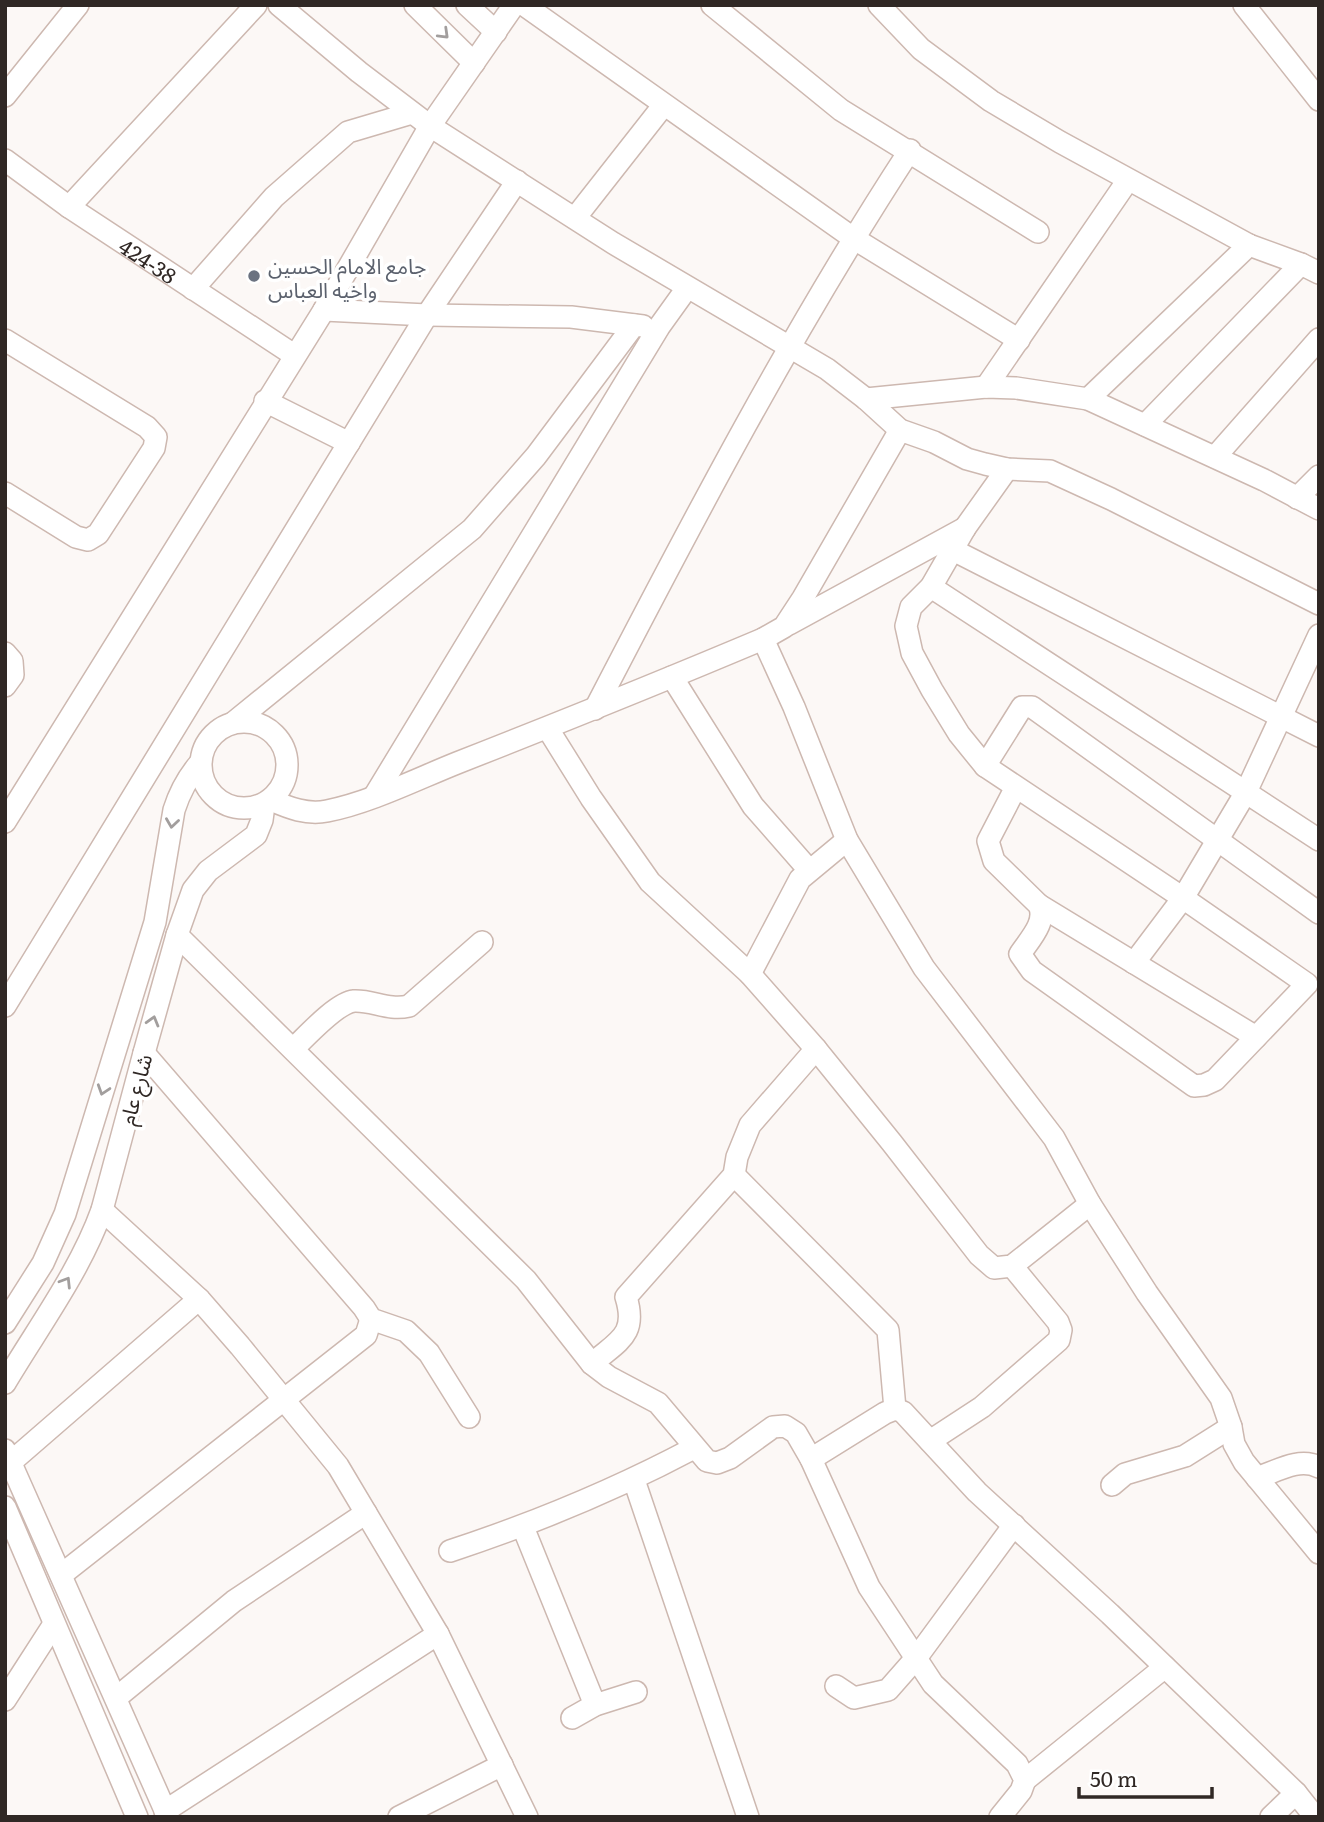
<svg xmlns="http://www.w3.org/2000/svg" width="1324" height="1822" font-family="Literata,'Noto Sans Arabic',serif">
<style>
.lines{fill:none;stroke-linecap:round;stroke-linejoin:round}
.minor-casing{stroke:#cdb8b0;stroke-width:24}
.minor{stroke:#fff;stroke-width:21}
.oneway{stroke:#a29e9d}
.worship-dot{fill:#6b7280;stroke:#fff;stroke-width:2.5}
.labels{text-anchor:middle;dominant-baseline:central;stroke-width:7;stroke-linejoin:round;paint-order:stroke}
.street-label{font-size:21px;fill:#302825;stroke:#fff}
.worship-label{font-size:21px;fill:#5b616d;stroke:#fff;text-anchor:start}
</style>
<rect width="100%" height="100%" fill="#fcf8f6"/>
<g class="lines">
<defs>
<g id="minor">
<path d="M279,5L359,72L430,126L613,243L827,369L866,399L900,430L934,442L967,459L985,464L1007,469L1050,471L1111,499L1319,604"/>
<path d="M415,5L474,63"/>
<path d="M467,5L496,32"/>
<path d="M524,5L853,238L1019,340"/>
<path d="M712,5L841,110L1038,232"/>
<path d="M879,5L921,49L991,101L1060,142L1249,245L1301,264L1319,273"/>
<path d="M1244,5L1319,100"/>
<path d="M5,96L78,5"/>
<path id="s1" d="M5,160L69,207L294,355"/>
<path d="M69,207L256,5"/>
<path d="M575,218L663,106"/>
<path d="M193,289L274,197L348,132L412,113"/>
<path d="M324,310L427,315L571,317L643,326"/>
<path d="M5,340L147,427L156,437L154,448L98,534L88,540L76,537L5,493"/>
<path d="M986,387L1128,180"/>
<path d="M866,399L986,387L1016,388L1088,399L1264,480L1319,509"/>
<path d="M1088,399L1249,245"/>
<path d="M265,401L349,443"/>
<path d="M1145,425L1301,264"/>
<path d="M1215,457L1319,339"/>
<path d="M1007,469L965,528L931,587L911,607L906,626L912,653L932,690L959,734L985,766L1183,898L1307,984L1215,1080L1204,1085L1194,1086L1032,971L1020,954C1030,939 1047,922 1039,905L994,861L988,841L1016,787"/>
<path d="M1297,498L1319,476"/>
<path d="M953,550L1319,736"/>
<path d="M931,587L1319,840"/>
<path d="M789,624L965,528"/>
<path d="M763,639L794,707L847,840L924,968L1054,1138L1090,1204L1147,1293L1221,1398L1231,1427L1234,1444L1244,1462L1319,1553"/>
<path d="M5,653L12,661L13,675L5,686"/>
<path d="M672,677L753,806L809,870"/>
<path d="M595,709C693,520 793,329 910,150"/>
<circle cx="244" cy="765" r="43"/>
<path d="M233,723L472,529L536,456L634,325"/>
<path d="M548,729L591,798L650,882L750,974L816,1049L892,1143L979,1255L994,1268L1012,1266L1090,1204"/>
<path d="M985,766L1022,707H1032L1319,913"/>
<path d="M375,795L659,327L687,288"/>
<path d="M271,800C289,808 307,815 327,811C369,803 417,779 457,763C559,723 661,682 763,639L784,627L803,598L900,430"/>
<path d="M5,822L324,310L430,126L514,5"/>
<path d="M1039,905L1256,1037"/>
<path d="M177,935L526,1280L592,1364L609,1377L658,1403L707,1461L717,1463L730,1458L773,1427L785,1426L796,1433L811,1459L869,1587L933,1684L1017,1764L1025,1780L1021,1791L1000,1817"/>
<path d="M1134,963L1183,898L1246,792L1319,635"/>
<path d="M750,974L800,879L847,840"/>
<path d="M5,1006L427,315L517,181"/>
<path d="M293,1049C306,1037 336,1003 354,1001C373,1000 388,1011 409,1006L482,942"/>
<path d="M144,1053L364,1308L371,1319L406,1331L429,1353L469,1417"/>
<path d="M734,1175L888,1330L895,1409"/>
<path d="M102,1210L199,1299L240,1346L338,1466L438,1634L527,1817"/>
<path d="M5,1323L43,1263L65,1214L155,922L174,810C180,791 187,778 200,763"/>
<path d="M592,1364C617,1341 638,1336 626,1297L734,1175L737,1157L750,1125L816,1049"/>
<path d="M5,1383C39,1326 80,1271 102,1210L144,1053L177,935L193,890L208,871L256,835L262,820L264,805"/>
<path d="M930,1441L982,1407L1059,1340L1061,1330L1058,1322L1012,1266"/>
<path d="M5,1450L168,1817"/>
<path d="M811,1459L885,1413L895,1409L903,1412L977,1492L1110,1614L1296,1793L1315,1817"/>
<path d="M11,1462L199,1299"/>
<path d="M1257,1478C1277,1471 1299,1457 1319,1467"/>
<path d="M634,1480L748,1817"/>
<path d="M1112,1485L1125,1474L1185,1456L1231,1427"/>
<path d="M5,1507L137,1817"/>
<path d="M523,1527L595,1705"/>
<path d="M450,1551C535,1523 615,1490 694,1448"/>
<path d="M61,1575L366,1335L371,1319"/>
<path d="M836,1686L854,1698L888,1690L917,1657L1014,1525"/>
<path d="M116,1698L234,1601L366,1513"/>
<path d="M5,1700L54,1624"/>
<path d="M572,1718L595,1705L636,1692"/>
<path d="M1025,1780L1165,1667"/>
<path d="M165,1811L438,1634"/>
<path d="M399,1817L502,1765"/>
<path d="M1271,1817L1296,1793"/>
</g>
</defs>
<!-- minor casing -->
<use href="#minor" class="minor-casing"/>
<!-- minor -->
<use href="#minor" class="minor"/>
</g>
<!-- one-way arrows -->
<defs><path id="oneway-chevron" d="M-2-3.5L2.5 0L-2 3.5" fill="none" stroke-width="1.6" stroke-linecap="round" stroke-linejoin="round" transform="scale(1.75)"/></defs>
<g class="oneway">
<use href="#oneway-chevron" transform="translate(444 34) rotate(44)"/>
<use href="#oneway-chevron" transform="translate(172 823) rotate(98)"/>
<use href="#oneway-chevron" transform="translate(153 1021) rotate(-74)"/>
<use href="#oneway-chevron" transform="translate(103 1090) rotate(108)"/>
<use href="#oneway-chevron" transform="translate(66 1282) rotate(-58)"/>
</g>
<!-- markers -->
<circle class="worship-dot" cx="254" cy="276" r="7"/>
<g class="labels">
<!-- street labels -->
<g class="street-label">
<text stroke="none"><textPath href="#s1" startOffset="175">424-38</textPath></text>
<text transform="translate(134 1089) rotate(-75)">شارع عام</text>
</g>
<!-- worship labels -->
<g class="worship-label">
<text x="268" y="264">جامع الامام الحسين<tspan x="268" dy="24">واخيه العباس</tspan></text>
</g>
</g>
<!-- border -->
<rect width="1324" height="1822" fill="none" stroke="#302825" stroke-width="14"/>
<!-- scale -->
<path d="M1079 1787v10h133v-10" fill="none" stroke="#302825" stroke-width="3.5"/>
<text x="1090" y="1787" font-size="21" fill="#302825" stroke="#ffffff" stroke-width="5" paint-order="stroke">50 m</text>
</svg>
